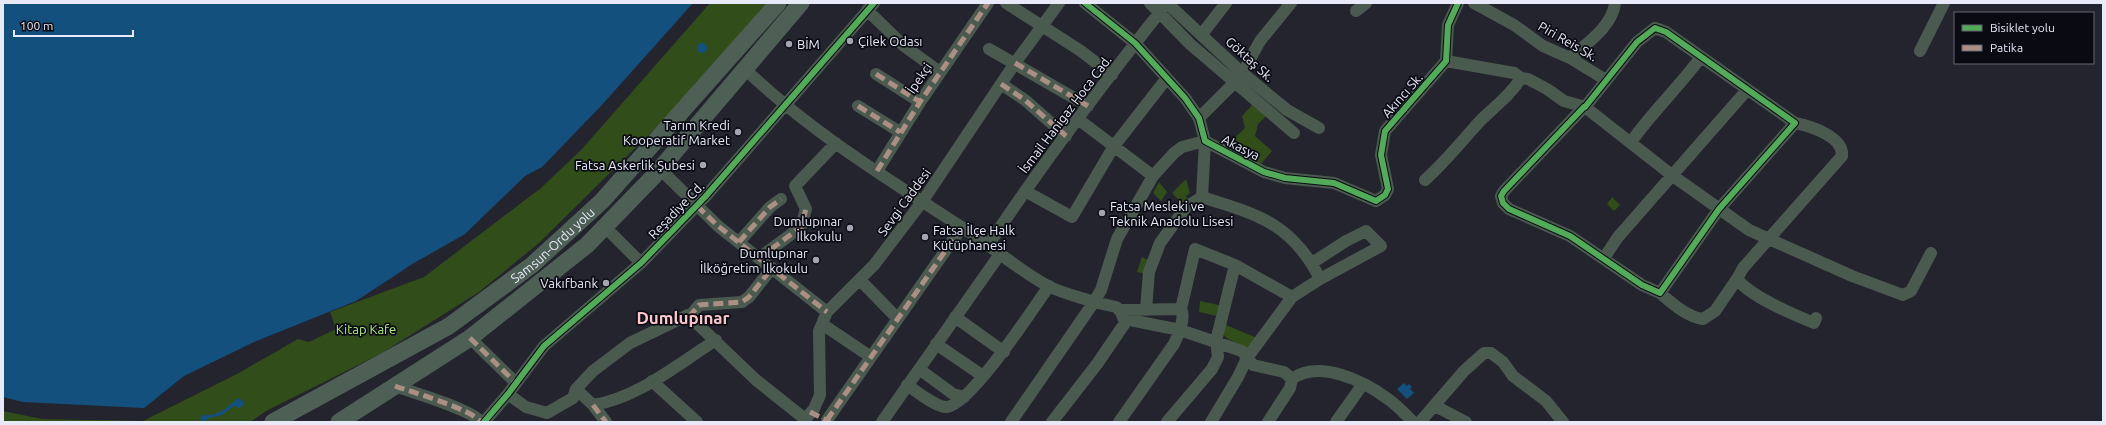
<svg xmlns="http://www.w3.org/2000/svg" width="2106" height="425" font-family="Ubuntu,sans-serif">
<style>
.green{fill:#314d19}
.water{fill:#13507e}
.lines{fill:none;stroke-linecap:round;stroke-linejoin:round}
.minor{stroke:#4b5a4f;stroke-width:12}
.highway{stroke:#4e6056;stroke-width:17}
.quiet{stroke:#ac8f84;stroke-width:5;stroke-dasharray:10 5;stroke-linecap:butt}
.cycleway-casing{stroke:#0a0a13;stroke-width:8}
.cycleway{stroke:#51ab58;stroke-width:6}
.poi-dot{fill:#a4a5b2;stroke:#0a0a13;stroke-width:1.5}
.labels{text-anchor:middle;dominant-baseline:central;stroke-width:3.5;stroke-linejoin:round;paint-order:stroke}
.poi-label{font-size:13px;fill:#e9eaf9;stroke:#0a0a13;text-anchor:end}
.street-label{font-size:13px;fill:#e9eaf9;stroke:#0a0a13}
.park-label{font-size:13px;fill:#acec7a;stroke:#0a0a13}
.district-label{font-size:17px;font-weight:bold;fill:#fbc7cc;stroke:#0a0a13}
</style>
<rect width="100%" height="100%" fill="#24242f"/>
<!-- green -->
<path class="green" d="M710,3H768L697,87L539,243L479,292L382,353L266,411L250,422H3V411L42,419L143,421L237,374L298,339L309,342L336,329L330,312L424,277L541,188L582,149Z
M1253,104L1267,115L1258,124L1255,136L1272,151L1260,165L1228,147L1233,139L1245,128L1242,116Z
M1186,179L1190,193L1186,196L1189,202L1184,205L1172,193Z
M1159,182L1167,192L1161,201L1153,193Z
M1612,197L1620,205L1614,211L1607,204Z
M1142,257L1150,261L1146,274L1137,272Z
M1200,301L1223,306L1221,317L1199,312Z
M1226,325L1257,338L1250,349L1228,339L1223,334Z"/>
<!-- water -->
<path class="water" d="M3,3H693L600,107L542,167L525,176L465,234L414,263L356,301L254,342L184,376L144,408L23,402L3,397Z
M697 48a5 5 0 1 1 10 0a5 5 0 1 1-10 0Z
M1404,383L1407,386L1409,384L1412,387L1410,389L1414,393L1407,399L1397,389Z
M238,398L243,401V406L239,408L234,406L222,415L209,418L205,422L200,420L202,415C217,417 227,408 238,398Z"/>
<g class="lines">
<!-- minor -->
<path class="minor" d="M1006,3L1081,51L1112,75
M1085,3L1135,43L1185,98L1199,118L1205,141L1264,172L1285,178L1334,183L1376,201L1385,195L1388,189L1381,155L1385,131L1446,61L1448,25L1458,3
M1150,3L1190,44L1294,133
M1167,3L1241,72L1287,110L1319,128
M1474,3L1514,25L1543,46L1570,58L1606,80
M867,10L904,46L940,72
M1356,11L1366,3
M1202,34L1226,3
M989,49L1088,106
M1920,51L1944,3
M1570,58C1587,43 1612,27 1615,3
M1446,61L1514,73L1521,78L1528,79L1547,89L1564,101L1585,107L1673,176L1749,230L1852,276L1903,295L1911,291L1931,253
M745,69C809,131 888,179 963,228C992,246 1018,270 1048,286C1062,293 1079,297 1094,302L1011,422
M876,74L920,102
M1001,84L1025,100L1066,136
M858,106L900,132
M1584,107L1504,191L1501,196L1503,203L1509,209L1570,236L1642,285L1660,293L1719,209L1795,123L1666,32L1655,28L1637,42L1585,107
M1199,118L1241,76L1260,41L1291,3
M1078,119L1153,176
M1795,123C1811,126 1844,137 1842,156L1743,268L1737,279C1751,297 1792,314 1814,323L1816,318
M1631,142C1652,112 1679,87 1701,57
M660,169L718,226L827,312
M877,171L920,102L988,3
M1425,180C1445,162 1462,141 1480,121C1494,107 1511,95 1521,78
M1025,191L1072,217L1114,146L1167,78
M1202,197L1205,141L1182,147L1174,153L1153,176L1117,239L1101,290L1094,302L1116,307L1130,320L1180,330L1242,351L1253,365L1284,372L1292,379
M604,226L641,263
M739,242L770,207L781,199
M989,244C1044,161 1105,81 1167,3
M759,258L801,227L806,209L795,186L836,143
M1604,258L1618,237L1747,90
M860,280L897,318
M1660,293C1673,304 1687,317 1703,319L1715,311L1737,279
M1146,309L1149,272L1160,243L1186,207L1202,197C1257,214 1293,224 1320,279
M689,317L699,305L742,302L749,297L772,268
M955,317L1004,352
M822,324L871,357
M470,338L516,383
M936,344L983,376
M919,369L953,394L964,397
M652,381L697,422
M907,385C916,391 937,408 947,407C971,404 1033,309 1049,286
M395,386C414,393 471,409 481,422
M576,389L593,405L606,422
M508,394L526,407L547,413L573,398L576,389L593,371L630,343L688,315L756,380L805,419
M593,405C638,398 678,364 716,340
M1435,406L1466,422
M827,420L962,227
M484,422L508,394L544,346L641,263L705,197L874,3
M803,422L814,409L820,395L819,331L827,312L874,265L922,202L1015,63L1059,3
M882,422L1000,254
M1052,422L1097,364L1125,323L1122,315L1124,310L1181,309
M1119,422L1174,344C1178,335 1186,318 1181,309L1195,249L1235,265L1292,297
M1167,422L1212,369L1218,357L1216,341L1235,265
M1211,422L1238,377L1247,358L1292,297L1320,279L1381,246L1366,231L1346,241L1312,263
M1268,422L1290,388L1292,379C1319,359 1364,381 1388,399C1397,405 1405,414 1413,422
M1336,422L1363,384
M1420,422L1464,371L1484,353H1491L1503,362L1513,376L1546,401L1563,422"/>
<!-- highway -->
<g class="highway">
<path id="s1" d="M273,422L449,326L532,265L602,201L778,3"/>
<path d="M339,422L470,338L587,245L654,176L801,3"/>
</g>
<!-- quiet -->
<path class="quiet" d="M1015,63L1088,106
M876,74L920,102
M1001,84L1025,100L1066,136
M858,106L900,132
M877,171L920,102L988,3
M697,206L718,226L827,312
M739,242L770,207L781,199
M759,258L801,227L806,209
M689,317L699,305L742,302L749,297L772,268
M470,338L516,383
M395,386C414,393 471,409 481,422
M593,405L606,422
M810,412L830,422
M827,420L962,227"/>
<defs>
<path id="cycleway" d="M1085,3L1135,43L1185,98L1199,118L1205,141L1264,172L1285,178L1334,183L1376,201L1385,195L1388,189L1381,155L1385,131L1446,61L1448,25L1458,3
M1584,107L1504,191L1501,196L1503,203L1509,209L1570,236L1642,285L1660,293L1719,209L1795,123L1666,32L1655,28L1637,42L1585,107
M484,422L508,394L544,346L641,263L705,197L874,3"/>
</defs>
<!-- cycleway casing -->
<use href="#cycleway" class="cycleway-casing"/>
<!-- cycleway -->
<use href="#cycleway" class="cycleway"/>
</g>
<!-- markers -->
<g class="poi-dot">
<circle cx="850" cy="41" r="4"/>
<circle cx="789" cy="44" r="4"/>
<circle cx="738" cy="132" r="4"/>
<circle cx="703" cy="165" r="4"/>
<circle cx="1102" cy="213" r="4"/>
<circle cx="850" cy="228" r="4"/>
<circle cx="925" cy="237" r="4"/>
<circle cx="816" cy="260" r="4"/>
<circle cx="606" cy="283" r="4"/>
</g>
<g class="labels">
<!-- poi labels -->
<g class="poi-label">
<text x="858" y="41" text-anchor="start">Çilek Odası</text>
<text x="797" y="44" text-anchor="start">BİM</text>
<text x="730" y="125">Tarım Kredi<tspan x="730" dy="15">Kooperatif Market</tspan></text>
<text x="695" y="165">Fatsa Askerlik Şubesi</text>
<text x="1110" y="206" text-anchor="start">Fatsa Mesleki ve<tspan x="1110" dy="15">Teknik Anadolu Lisesi</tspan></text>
<text x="842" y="221">Dumlupınar<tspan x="842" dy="15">İlkokulu</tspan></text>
<text x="933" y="230" text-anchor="start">Fatsa İlçe Halk<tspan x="933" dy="15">Kütüphanesi</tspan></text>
<text x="808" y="253">Dumlupınar<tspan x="808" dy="15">İlköğretim İlkokulu</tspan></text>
<text x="598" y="283">Vakıfbank</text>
</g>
<!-- street labels -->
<g class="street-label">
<text transform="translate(1568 41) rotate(30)">Piri Reis Sk.</text>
<text transform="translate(1250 59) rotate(42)">Göktaş Sk.</text>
<text transform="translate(919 78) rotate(-56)">İpekçi</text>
<text transform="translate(1402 95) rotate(-49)">Akıncı Sk.</text>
<text transform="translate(1065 114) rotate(-53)">İsmail Hanigaz Hoca Cad.</text>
<text transform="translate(1241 147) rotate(27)">Akasya</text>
<text transform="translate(904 202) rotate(-54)">Sevgi Caddesi</text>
<text transform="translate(676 210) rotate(-46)">Reşadiye Cd.</text>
<text stroke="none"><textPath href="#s1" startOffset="332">Samsun-Ordu yolu</textPath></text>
</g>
<!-- park labels -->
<g class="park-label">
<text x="366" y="329">Kitap Kafe</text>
</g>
<!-- district labels -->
<g class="district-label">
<text x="683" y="317">Dumlupınar</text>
</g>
</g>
<!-- border -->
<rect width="2106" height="425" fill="none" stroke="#e9eaf9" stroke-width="8"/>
<!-- legend -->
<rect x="1954" y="12" width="140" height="52" fill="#0a0a13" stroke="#63646f"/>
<rect x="1962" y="25" width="20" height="6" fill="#51ab58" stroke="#63646f"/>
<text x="1990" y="32" font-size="12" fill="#e9eaf9">Bisiklet yolu</text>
<rect x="1962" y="45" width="20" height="6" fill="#ac8f84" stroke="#63646f"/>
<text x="1990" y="52" font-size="12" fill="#e9eaf9">Patika</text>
<!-- scale -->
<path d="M14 30v6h119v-6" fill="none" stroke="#e9eaf9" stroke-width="2"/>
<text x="20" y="30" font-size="12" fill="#e9eaf9" stroke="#0a0a13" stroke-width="3" paint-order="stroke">100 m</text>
</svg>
